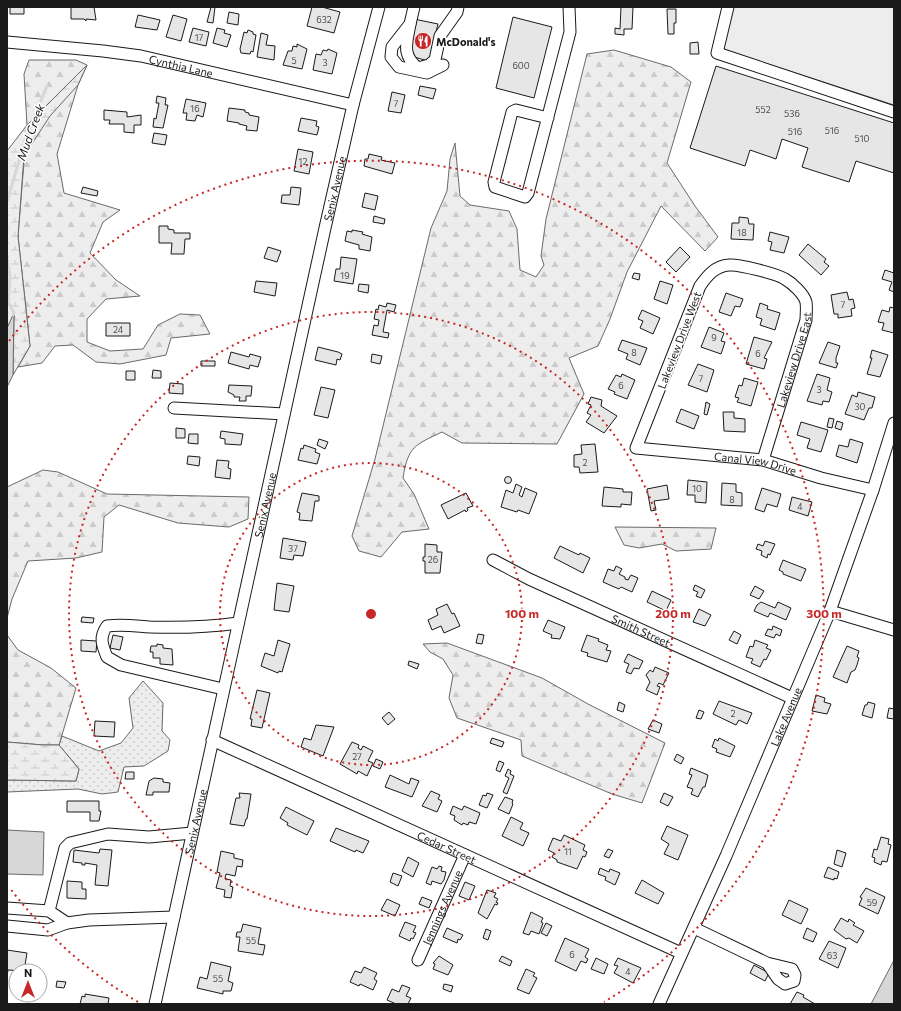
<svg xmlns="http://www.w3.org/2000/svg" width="901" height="1011" font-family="Commissioner,sans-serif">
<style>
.grass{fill:url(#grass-dots);stroke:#6a6a6a}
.forest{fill:url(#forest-firs);stroke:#6a6a6a}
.wetland{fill:url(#wetland-marsh);stroke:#6a6a6a}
.pitch{fill:#ededed;stroke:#6a6a6a}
.water{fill:#d7d7d7;stroke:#6a6a6a}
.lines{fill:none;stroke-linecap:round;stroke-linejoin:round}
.stream{stroke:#d7d7d7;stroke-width:3}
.building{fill:#e6e6e6;stroke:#1a1a1a}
.minor-casing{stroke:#1a1a1a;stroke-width:13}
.minor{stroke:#fff;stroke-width:11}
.ring{fill:none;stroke:#c62828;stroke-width:2;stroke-dasharray:2 4}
.labels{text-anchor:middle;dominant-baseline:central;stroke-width:3;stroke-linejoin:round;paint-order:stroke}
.number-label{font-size:9px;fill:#4d4d4d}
.poi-label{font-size:11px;font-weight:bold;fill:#1a1a1a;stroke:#fff;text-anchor:start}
.street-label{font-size:11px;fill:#1a1a1a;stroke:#fff}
.water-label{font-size:12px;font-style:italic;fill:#1a1a1a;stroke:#fff}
.centre{fill:#c62828;stroke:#fff;stroke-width:2}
.ring-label{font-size:12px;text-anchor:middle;font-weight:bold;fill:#c62828;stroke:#fff;stroke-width:3;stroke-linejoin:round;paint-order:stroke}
</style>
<defs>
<pattern id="grass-dots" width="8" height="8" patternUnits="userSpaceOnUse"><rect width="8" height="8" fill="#ededed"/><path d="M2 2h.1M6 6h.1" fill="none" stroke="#cbcbcb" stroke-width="1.8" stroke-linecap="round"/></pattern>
<pattern id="forest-firs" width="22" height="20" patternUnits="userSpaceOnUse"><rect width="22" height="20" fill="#ededed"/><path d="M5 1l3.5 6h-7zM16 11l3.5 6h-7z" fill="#cbcbcb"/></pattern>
<pattern id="wetland-marsh" width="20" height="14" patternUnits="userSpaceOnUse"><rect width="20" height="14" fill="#ededed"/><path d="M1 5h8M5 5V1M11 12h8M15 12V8" fill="none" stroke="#cbcbcb"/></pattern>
</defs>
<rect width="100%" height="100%" fill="#fff"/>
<!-- grass -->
<path class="grass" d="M143,681L163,703L162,731L170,740L168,751L144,766L124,767L118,792L102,794L78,789L7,792V780L76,781L79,769L59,745L62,736L99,751L121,743L133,728L129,698Z"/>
<!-- forest -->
<path class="forest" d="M614,50L671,67L691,82L667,163L695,206L718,237L705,251L661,206L627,272L610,319L598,346L569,358L584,394L557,444L462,443L442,432C415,445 408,446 403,478L414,494L429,529L402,532L381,557L359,551L352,536L375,459L431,228L447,191L450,159L455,143L460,196L470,205L509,211L517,229L520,270L536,277L544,265L541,256L546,219L587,54Z
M29,60H76L87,65L78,85L57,154L64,193L120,210L103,222L90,253L116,280L140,296L106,299L87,319V342L110,351L143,349L158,325L180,314L200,315L210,334L171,338L166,355L120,364L96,362L73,345L55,346L42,363L18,367L30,346L18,236L27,125L24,74Z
M43,470L58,472L107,494L249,497L248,519L229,527L178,523L119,505L104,517L102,552L76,558L28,561L12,599L7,618V487Z
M615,527L716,528L711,549L676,551L662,544L639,548L624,545Z
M7,635L18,650L51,668L76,688L59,745H43L7,742Z
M447,643L542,678L588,704L665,743L642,803L612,794L522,756L521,740L457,718L449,698L453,675L443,659L430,652L423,644Z"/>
<!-- wetland -->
<path class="wetland" d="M87,65L78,85L50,116L24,156L18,236L30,346L13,375L14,314L7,328V151L27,125Z
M7,742L43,745H59L79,769L76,781L7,780Z"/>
<!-- pitch -->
<path class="pitch" d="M730,7H894V105L719,48Z"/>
<!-- water -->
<path class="water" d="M14,313L13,375L7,387V328Z
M7,830L44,832L43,875L7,874Z
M894,960V1004H871Z"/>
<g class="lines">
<!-- stream -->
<path class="stream" d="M7,202L26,137L47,86
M7,257L10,277L8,302L14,313L13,315"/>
</g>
<!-- building -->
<path class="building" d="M10,7H24V14H10Z
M71,7H94L96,20L86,19V21L84,19H71Z
M211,7H215L213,23L207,22Z
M312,7H322L340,12L334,33L307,26Z
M621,7H633L632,29H624V35L615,34V28L620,29Z
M667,9H676V23H674V34H668Z
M229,12L239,14L238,25L227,23Z
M138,15L160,20L157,30L135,27Z
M173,15L187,19L181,41L166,37Z
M513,17L552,27L534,98L496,88Z
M414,19L438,24L436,32H438L431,62L411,56L407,50Z
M193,28L209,32L206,46L189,42Z
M217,28L225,30L224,33L231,35L227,47L213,43Z
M248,30L253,32V34L256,35L253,52L251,51L250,54L241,53L240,49L244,32L247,33Z
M261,33L268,35L266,45L275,46L274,60L257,57Z
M698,42L699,54H690V43Z
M297,44L307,49L302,69L283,65L288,51H292L293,46L297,47Z
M328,49L337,53L332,74L313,70L316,54L321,55L323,50L327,51Z
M716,66L894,123V173L856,161L849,182L802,167L808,148L782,139L776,159L750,150L745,166L690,148Z
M420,86L436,89L433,99L418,95Z
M392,92L405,95L401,113L388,111Z
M157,96L166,98L165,105H168L163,128L153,127L154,118L156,119L159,103H156Z
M186,99L206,103L203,117L197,115L195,121L186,120L187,113H183Z
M229,108L245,110V112L249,113V115L259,117L257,131L246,130L247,126L239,124V123L227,121Z
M104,110L127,112V117L141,115V125H134V133L124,132V124H109L110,120H104Z
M301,118L317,121L316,126L319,127L317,135L298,131Z
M154,133L167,135L165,145L152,143Z
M298,149L313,152L309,174L294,171Z
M369,154L382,157L381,160L395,163L392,174L364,166L365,159H368Z
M83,187L98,191L97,196L81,193Z
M291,187L301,188L299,205L281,203L282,195H290Z
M365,193L378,196L375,210L362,207Z
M374,216L385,219L384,224L373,222Z
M739,217L748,218L749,224H754L753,240L731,239L732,223H739Z
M159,226H168V229L174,230V233H190V239H185L184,254H171L172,243H159Z
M352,230L363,232L362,234L372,237L370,251L359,249V245L345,241L347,231L352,232Z
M770,232L789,237L784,253L770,250L772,242L768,241Z
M808,244L826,259L824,262L829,266L821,275L799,255Z
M268,247L281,251L277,262L264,258Z
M680,247L690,257L676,272L666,262Z
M341,257L357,259L353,284L334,281L336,269H340Z
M885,270L894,273V292L889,290L892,282L882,279Z
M634,273L640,274L639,280L632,278Z
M256,281L277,283L275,296L254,292Z
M660,281L673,285L667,304L654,299Z
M359,284L369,285L368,293L358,291Z
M847,292L849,300L853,299L855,308L851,309L852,316L838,318V314H834L831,295Z
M726,293L743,299L740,307L735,306L731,316L719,312Z
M387,303L396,305L394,312L387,310L383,332L389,333L388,338L372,335L374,325L378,326L379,320L374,319L376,309L378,310L379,305L386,307Z
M760,303L768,306L767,309L780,313L775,330L760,325L762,319L756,317Z
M890,307L894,308V333L882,330L884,323L878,322L882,310L889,312Z
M642,310L660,318L653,334L640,328L643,321L638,319Z
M106,323H130V336H106Z
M709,327L724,333L721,341L725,342L721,354L701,347Z
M754,337L772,342L764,358L767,359L764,369L746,364Z
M622,340L647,348L640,365L626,359L628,354L618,350Z
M828,342L840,346L836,358V363H838L836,368L819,363Z
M318,347L338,352L342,354L340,360L337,359L336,365L315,360Z
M872,350L888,355L880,377L867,374L872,358H870Z
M231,352L249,357L250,354L261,357L258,367L250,365L249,369L228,363Z
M372,354L382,356L380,364L371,362Z
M201,361H215V366H201Z
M698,364L714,370L707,392L688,385Z
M153,370L161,371V378H152Z
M126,371H135V380H126Z
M622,374L635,380L627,399L614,394L615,392L608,389L616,375L621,377Z
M817,374L830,378L827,390L832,392L829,402L823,401L822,405L807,401Z
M744,378L758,382L751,406L737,402L739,398L735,397L739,385L742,386Z
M170,383L183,384V394L169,393Z
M229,385L252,386L251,396H246V401H239L240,397H234V395L228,392Z
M321,387L335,390L328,418L314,415Z
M858,392L875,397L872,408H869L864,420L845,414L852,395L857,397Z
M591,397L602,400L601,406L617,416L604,433L586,422L591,415L587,413L591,405L588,404Z
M706,402L710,404L707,415L704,414Z
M681,409L699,416L694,429L676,422Z
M723,412H734V418L745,419V432L724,431Z
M829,418L834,419L832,428L827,427Z
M837,421L843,423L841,430L835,428Z
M801,422L828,430L821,452L807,448L810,439L797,435Z
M176,428L185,429V438H176Z
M221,431L243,434L241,445L225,444V439L220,438Z
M189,434H198V444L188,443Z
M319,439L328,442L325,449L317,445Z
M850,439L863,443L857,463L836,456L839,445L848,447Z
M595,444L598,472L580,473L579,467H574V455L582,454L581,445Z
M304,445L316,449L315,452L320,454L317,464L298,460L301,448L303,449Z
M188,456L200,457L199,466L187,464Z
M217,460L229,461L228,468L231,469L230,479L215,477Z
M504.5 480a3.5 3.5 0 1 1 7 0a3.5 3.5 0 1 1-7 0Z
M688,480L707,482L706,503L695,502V495H687Z
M722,483L736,484V492L742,493V506L721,505Z
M516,484L522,487L519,495L522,497L525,488L537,493L529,514L518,510L517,512L501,507L506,490L513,493Z
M667,485L669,499L654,501L656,510L651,511L647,489Z
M604,487L623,489V492H632L631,505L621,504V507L602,506Z
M762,488L781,494L777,507L767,504L764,512L755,509Z
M302,493L319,496V501H315L312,521L299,520L300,513L297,512Z
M466,493L473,506L467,508L468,510L466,512L465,510L448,519L441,505Z
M792,497L812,502L808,516L789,510Z
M283,538L306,542L303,556L294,555L293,560L280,558Z
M765,541L775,544L770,555L768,554L767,558L761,555L762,551L756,549L758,544L763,546Z
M425,544L437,545V552H442L440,573H425V561H423V557H425Z
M560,546L579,555L580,553L590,558L583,573L554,558Z
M783,560L806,569L801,581L783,574V572L779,570Z
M616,566L622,569L619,574L625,577V579L628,580L631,575L638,578L632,592L621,587L619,589L603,582L608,569L614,571Z
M277,583L294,586L289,612L274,610Z
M695,585L705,590L701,598L696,596L698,592L693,590Z
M755,586L764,591L759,599L750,595Z
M652,591L671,600L666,611L647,602Z
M761,602L775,608L778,602L791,608L786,620L770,613L768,617L754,611L757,605Z
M447,604L452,614L454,613L460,626L444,633L441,626L432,630L428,620L438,615L436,609Z
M699,609L711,615L705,626L693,622Z
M82,617L94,618L93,623L81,622Z
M548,620L565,627L560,639L551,638L552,635L543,631Z
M773,626L782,630L780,636L776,634L774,638L765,635L768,629L772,630Z
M734,631L741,635L737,644L729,640Z
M478,634L484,635L482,644L476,643Z
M113,635L123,637L120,650L110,648Z
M587,635L599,639L598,641L608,645L606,650L611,651L607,662L587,656L588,653L581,651Z
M81,640L97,641L96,652L81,651Z
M278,640L290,644L282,672L279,671L278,673L261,666L265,653L274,656Z
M755,640L768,645L766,648L771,650L766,660L764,659L760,667L751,663L753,659L746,657L750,646L753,647Z
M157,644L163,645V648L172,649L173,665L160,664V658H153V652H150L151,646H157Z
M847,646L859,651L857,657L859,658L857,665L855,670L851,672L847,683L833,677Z
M628,654L643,661L639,669L634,668L631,674L626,672L629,664L624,662Z
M409,661L419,664L417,669L408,665Z
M655,667L669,673L663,685L659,683L657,686L660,687L657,695L646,690L650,682L646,675L650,670L653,672Z
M257,690L270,693L262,728L251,726L252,719H250Z
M816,695L825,698L824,702L831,704L827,714L812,711Z
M719,701L752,713L747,724L739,720L736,725L713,714Z
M619,702L625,705L623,712L617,710Z
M868,702L875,704L872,718L862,715L865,705H867Z
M889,708L894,709V719L887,718Z
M699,710L704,712L701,719L696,718Z
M389,712L395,719L388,725L382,718Z
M653,720L662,724L659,733L648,729Z
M95,721L115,722L114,737L94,736Z
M316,725L334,727L323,756L301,747L304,738L311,740Z
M492,738L504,742L502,747L490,743Z
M719,738L735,746L730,757L716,752L717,749L712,747L715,739L718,741Z
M352,742L359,745L358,748L361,750L363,746L373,751L368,761L373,763L367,776L358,771L357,774L340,764Z
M677,754L684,758L681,764L674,760Z
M376,759L383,762L380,769L373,766Z
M499,761L504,763L500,772L496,770Z
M691,768L708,775L705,787H703L698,797L691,794L693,789L687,787L692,775L689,774Z
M508,769L511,771L510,774L514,776L507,794L503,792L509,778L505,776Z
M126,772H134V779H125Z
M390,775L409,784L411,778L419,781L412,797L385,787Z
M154,778L163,779V782L170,783L169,792H153V795H146L149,781Z
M431,791L440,795L438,799L442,801L437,812L422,806Z
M239,793L251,794L247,819H246L244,826L230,824L236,798H240Z
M487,793L493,795L487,808L479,805L483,795L486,796Z
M664,793L673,797L668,806L660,802Z
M505,797L513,800L512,803L513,804L509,814L498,809Z
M67,801H99V811H101L99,821H90V812H67Z
M453,806L462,810L464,806L480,813L476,824L469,822L468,825L463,823L462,825L454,820L455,816L450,814Z
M286,807L314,821L307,835L287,825L288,823L280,818Z
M511,817L523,823L520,829L529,833L523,846L502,836Z
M667,826L688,835L678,860L664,854L669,844L661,839Z
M336,828L369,841L363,853L356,850L355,852L330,841Z
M564,835L585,845L583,850L587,852L585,857L583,856L577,869L557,862V860L552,857L554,853L548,850L553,838L561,841Z
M881,837L889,839L888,844L891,845L887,862L882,861L881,865L874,862L875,858L872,857L874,849L877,850Z
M100,849L112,850L108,886L95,885L97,865L85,863V865H82V863L73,862L74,850L99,853Z
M608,849L613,851L609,858L604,856Z
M837,850L846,853L842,867L834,864Z
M221,851L234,854V858L243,860L242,867L237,866L235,876L226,874L225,879L231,880L230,886L233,887L231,898L224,897L225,890L216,888L220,873L217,872Z
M408,857L419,863L413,877L402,871Z
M439,866L442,867L441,871L446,872L444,880L441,884L432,881L431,885L426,883L432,867L437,869Z
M828,867L839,872L837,879L834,878V880L824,877Z
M600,868L609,872L610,869L620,873L615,885L605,880L606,877L598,874Z
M393,873L402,876L398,886L390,882Z
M642,880L664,893L658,904L635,893Z
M67,881L82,882V889H86V899L67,898Z
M465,882L475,886L469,900L459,896Z
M866,888L885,897L878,914L859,905L862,898L860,897Z
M487,890L496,893L494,897L498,899L496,902L498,903L497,905L495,904L487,919L478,913Z
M422,897L432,901L429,908L419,904Z
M387,899L400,905L395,916L381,910Z
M789,900L808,909L801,924L782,915Z
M531,912L543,918L541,922L543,923L539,934L531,931L529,935L523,933Z
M841,918L848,922L849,919L855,923L853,925L864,931L857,943L849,938L846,939L834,930Z
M405,922L416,926L413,932L416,933L413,939L411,938L410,941L399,936Z
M546,923L552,926L547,936L541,933Z
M243,924L261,928L258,944L265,945L263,955L238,951L240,937H236L237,932H241Z
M447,928L463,935L460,940L458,939L457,943L443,937Z
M807,928L817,933L813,942L803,938Z
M486,929L491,931L488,940L483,938Z
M565,938L589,949L585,957L588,959L586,963L581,961L576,971L555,961Z
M829,941L846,948L838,968L819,959Z
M7,950L27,953L24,971L8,970L7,976Z
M439,956L453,965L448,975L433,969L435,964L433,963Z
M502,956L512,961L510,966L499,961Z
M596,958L608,964L604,974L591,969Z
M618,958L641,968L633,983L614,973L618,966L614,965Z
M211,962L231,967L228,981L233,983L231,991H223V994L197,988L200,977L207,979Z
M754,965L769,973L765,981L750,973Z
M364,967L377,973L374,979L377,981L373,990L360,984L359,986L350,982L355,971L361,973Z
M526,969L535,973L533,976L537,978L529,994L517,989Z
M57,981L66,982L64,988L56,987Z
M444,984L453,986L451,992L443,989Z
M402,985L410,988L406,996L411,998L408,1004H396L387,1000L392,989L399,992Z
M797,992L804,995L803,997L815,1004H790Z
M85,994L109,998L108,1004H80L82,996L85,997Z"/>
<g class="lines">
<defs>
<g id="minor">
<path d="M414,7L410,24L392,47L391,57L399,67L427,73L443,65"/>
<path d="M728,7L717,53L894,112"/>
<path d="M410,24C407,42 401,55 418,68L429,65L435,60L440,36L457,12L458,7"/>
<path id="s1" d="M7,42L103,51L141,56L353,105"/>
<path d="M548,118L516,110L512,112L494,182L495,187L525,197L528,193L570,32L569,7"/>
<path d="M174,408L284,414"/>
<path id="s2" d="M763,460L806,320C806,315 807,308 806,302C804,294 792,283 785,279C777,274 739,264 729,265C715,266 707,276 700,286L636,448L763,460L821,478L873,490"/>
<path id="s3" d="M493,560L529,579L792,698"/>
<path d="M830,611L894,630"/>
<path d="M223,689L121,665L107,657C102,645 99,637 107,626C122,624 135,626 150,627C179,628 209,627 238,623"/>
<path id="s4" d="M212,740L681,953"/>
<path d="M7,908L49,911L67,923"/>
<path d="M49,911L65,848L70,843L108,834L149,837L192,833"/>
<path d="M7,926L48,930L67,923L89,920L174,917"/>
<path d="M694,928L767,963L778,979L785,984L794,981L795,975L792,969L767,963"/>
<path id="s5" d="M418,960L465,855"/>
<path id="s6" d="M155,1004L325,228L353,105L379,7"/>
<path id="s7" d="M659,1004L726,856L830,611L873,490L894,423"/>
</g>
</defs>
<!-- minor casing -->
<use href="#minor" class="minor-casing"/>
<!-- minor -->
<use href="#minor" class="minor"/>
</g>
<!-- distance rings -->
<g class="ring">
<circle cx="371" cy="614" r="151"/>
<circle cx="371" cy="614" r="302"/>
<path d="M138 1002A453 453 0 0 1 9 887M9 341A453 453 0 1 1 604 1002"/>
</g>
<!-- icons -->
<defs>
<symbol id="restaurant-disc" viewBox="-11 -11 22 22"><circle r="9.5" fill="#c62828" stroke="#fff"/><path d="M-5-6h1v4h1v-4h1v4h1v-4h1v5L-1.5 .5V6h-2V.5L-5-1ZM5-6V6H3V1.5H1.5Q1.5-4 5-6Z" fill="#fff"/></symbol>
</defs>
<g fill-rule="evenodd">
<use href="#restaurant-disc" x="413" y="31" width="20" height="20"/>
</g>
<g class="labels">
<!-- number labels -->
<g class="number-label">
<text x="324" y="19">632</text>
<text x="199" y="37">17</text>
<text x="294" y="60">5</text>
<text x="325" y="62">3</text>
<text x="521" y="65">600</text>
<text x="396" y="103">7</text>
<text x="195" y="108">16</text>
<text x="763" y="109">552</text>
<text x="792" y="113">536</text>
<text x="832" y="130">516</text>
<text x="795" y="131">516</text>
<text x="862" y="138">510</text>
<text x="303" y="161">12</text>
<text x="742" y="232">18</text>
<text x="345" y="275">19</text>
<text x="843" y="304">7</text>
<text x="118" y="329">24</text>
<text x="714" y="337">9</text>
<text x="634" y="352">8</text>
<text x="758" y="353">6</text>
<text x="701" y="378">7</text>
<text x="621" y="385">6</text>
<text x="819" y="389">3</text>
<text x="860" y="406">30</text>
<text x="585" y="462">2</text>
<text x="697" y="488">10</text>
<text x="732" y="499">8</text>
<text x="800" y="506">4</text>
<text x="293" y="548">37</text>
<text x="433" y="559">26</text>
<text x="733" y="713">2</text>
<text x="357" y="756">27</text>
<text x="568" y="851">11</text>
<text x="872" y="902">59</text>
<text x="251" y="940">55</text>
<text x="572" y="954">6</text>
<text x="832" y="955">63</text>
<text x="628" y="971">4</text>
<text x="218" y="978">55</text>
</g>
<!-- poi labels -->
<g class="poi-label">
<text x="436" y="41">McDonald's</text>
</g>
<!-- street labels -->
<g class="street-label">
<text stroke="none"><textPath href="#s1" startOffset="176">Cynthia Lane</textPath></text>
<text stroke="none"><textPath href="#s6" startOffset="835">Senix Avenue</textPath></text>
<text transform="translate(679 340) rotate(-69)">Lakeview Drive West</text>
<text stroke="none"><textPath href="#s2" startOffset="105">Lakeview Drive East</textPath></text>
<text stroke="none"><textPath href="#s2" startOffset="586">Canal View Drive</textPath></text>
<text stroke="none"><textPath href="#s6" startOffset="511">Senix Avenue</textPath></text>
<text stroke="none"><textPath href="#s3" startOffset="164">Smith Street</textPath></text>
<text stroke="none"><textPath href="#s7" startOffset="314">Lake Avenue</textPath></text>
<text stroke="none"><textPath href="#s6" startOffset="187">Senix Avenue</textPath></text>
<text stroke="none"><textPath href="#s4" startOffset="258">Cedar Street</textPath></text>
<text stroke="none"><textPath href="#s5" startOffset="58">Jennings Avenue</textPath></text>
</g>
<!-- water labels -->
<g class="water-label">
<text transform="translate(30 132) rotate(-70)">Mud Creek</text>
</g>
</g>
<circle cx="371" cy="614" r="6" class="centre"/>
<g class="ring-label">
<text x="522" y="618">100 m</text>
<text x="673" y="618">200 m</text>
<text x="824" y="618">300 m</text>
</g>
<!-- border -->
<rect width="901" height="1011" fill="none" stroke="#1a1a1a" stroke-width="16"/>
<!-- north arrow -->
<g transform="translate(28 983)"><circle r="19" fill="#ffffff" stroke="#a3a3a3"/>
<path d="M0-3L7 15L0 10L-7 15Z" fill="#c62828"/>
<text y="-6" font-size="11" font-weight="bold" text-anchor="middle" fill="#1a1a1a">N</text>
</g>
</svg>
